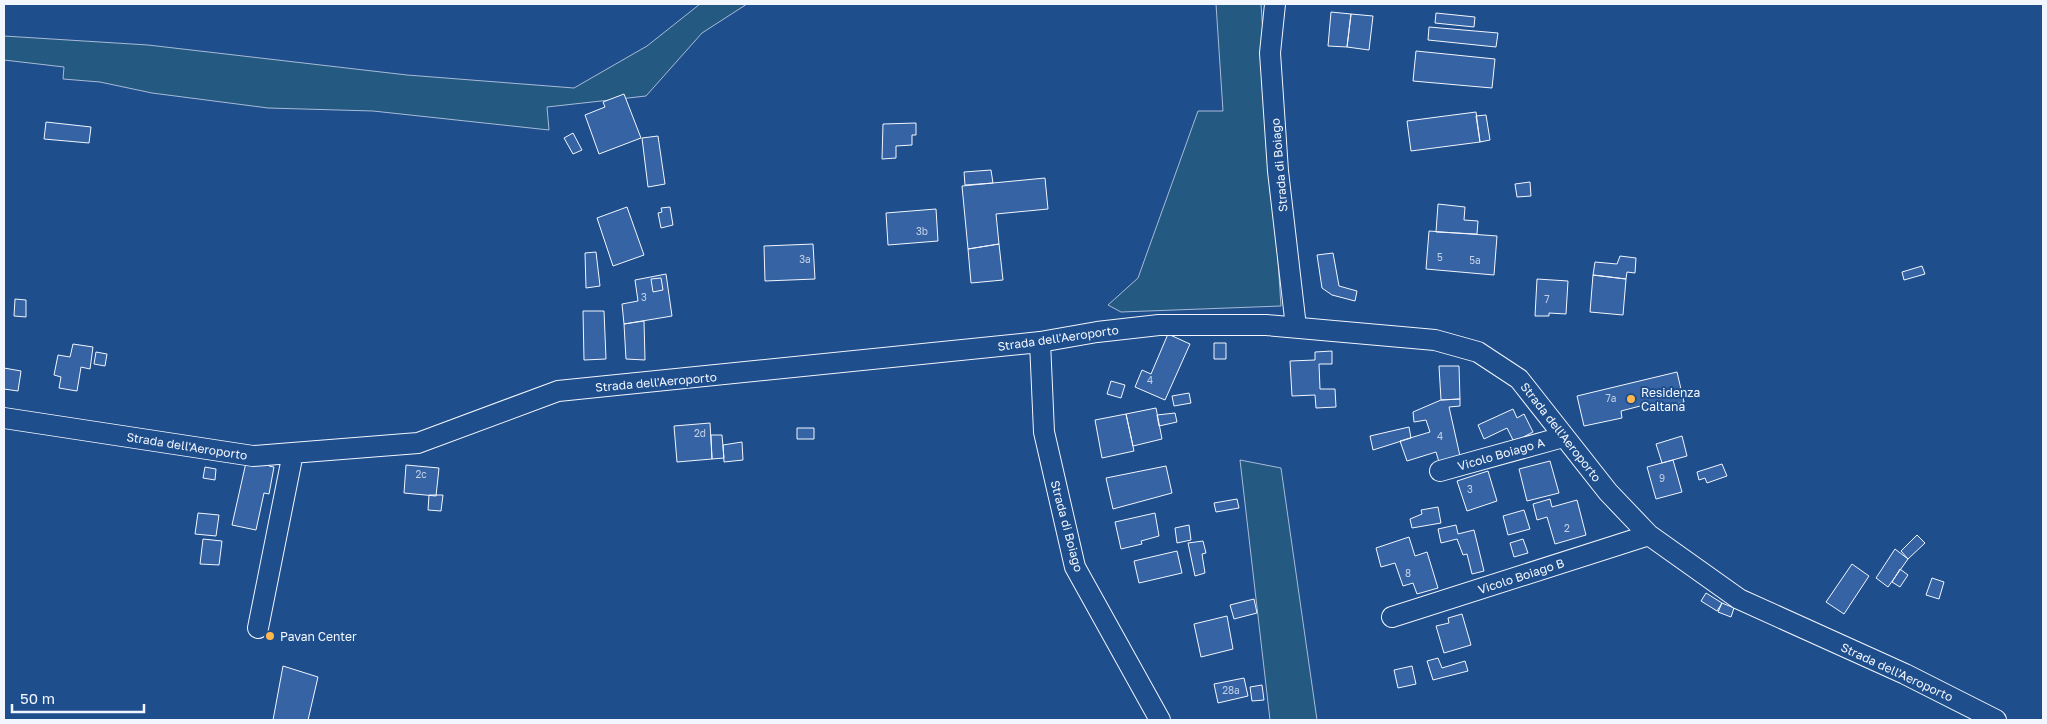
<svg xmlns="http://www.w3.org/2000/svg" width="2047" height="724" font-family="'Golos Text',sans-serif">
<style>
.green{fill:#245a82;stroke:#a8bbd7}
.building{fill:#3563a3;stroke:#f2f6ff}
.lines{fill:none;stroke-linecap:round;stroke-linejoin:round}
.minor-casing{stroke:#f2f6ff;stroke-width:22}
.minor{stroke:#1f4e8c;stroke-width:20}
.poi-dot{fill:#ffb74d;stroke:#1f4e8c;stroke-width:2}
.labels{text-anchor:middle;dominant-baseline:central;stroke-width:4;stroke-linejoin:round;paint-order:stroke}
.number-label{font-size:10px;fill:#c3d1e8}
.street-label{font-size:12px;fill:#f2f6ff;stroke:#1f4e8c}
.poi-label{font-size:12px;fill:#f2f6ff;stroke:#1f4e8c;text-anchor:start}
</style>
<rect width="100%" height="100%" fill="#1f4e8c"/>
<!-- green -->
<path class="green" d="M700,4H747L702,33L646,96L547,107L549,130L373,111L268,108L152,93L100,82L63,79L64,67L4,60V36L148,45L407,75L574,88L647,46Z
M1216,4H1261L1281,306L1121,312L1108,305L1138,278L1198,111H1223Z
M1240,460L1281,468L1317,720H1270Z"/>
<!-- building -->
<path class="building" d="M1331,12L1351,14L1347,47L1328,46Z
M1436,13L1475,17L1474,27L1435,23Z
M1351,14L1373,16L1369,50L1347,47Z
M1429,27L1498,33L1496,47L1428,40Z
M1416,51L1495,59L1492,88L1413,81Z
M624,94L641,138L599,154L585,115L605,107L603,102Z
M1476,112L1480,142L1411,151L1407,121Z
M1486,115L1490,140L1480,142L1476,116Z
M46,122L91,127L89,143L44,139Z
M916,123V135H912V145L896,146V158L882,159L883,124Z
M573,133L582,150L573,154L564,138Z
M658,136L665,184L648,187L642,138Z
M991,170L993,183L965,185L964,172Z
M1045,178L1048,209L996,214L999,244L968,249L962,186Z
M1530,182L1531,196L1517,197L1515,184Z
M1438,204L1465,207L1464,220L1478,221L1477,234L1436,232Z
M627,207L644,255L613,266L597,218Z
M670,207L673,225L661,228L658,213L662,212L661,208Z
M936,209L938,241L888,245L886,213Z
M1429,231L1497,236L1494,275L1426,269Z
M813,244L815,279L765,281L764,246Z
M999,244L1003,280L971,283L968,249Z
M596,252L600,286L586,288L585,253Z
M1333,253L1339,286L1357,291L1355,301L1332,295L1322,288L1317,255Z
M1620,256L1636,258L1635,273L1627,272L1626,279L1593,275L1595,262L1617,264Z
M1922,266L1925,274L1904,280L1902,272Z
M666,274L672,316L624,324L622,304L638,301L635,280Z
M1593,275L1626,279L1623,315L1590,312Z
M661,278L663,290L653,292L651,279Z
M1537,279L1568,281L1566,314L1549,313V316H1535Z
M15,299L26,300V317L14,316Z
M583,311H604L606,359L584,360Z
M644,321L645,360L626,359L624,324Z
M1168,334L1190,344L1165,400L1135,387L1142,370L1151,374Z
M1214,343H1226V359H1214Z
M73,344L93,347L90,369L81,367L77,391L59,388L61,377L54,375L58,355L70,357Z
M1332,351V364H1319L1320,389H1335L1336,407L1316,408L1315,395L1292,396L1290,361L1315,360V352Z
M96,352L107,354L105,366L94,364Z
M1439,366H1459L1460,399L1441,400Z
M4,368L21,371L18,391L4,389Z
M1677,372L1684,402L1645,412L1644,405L1621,411L1622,418L1584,426L1577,396Z
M1111,381L1125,385L1121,398L1107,394Z
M1189,393L1191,403L1174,406L1172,396Z
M1460,399V406L1449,407L1460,456L1439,462L1436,452L1407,461L1400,441L1430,432L1426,420L1414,422L1413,412L1441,400Z
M1156,408L1162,439L1133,446L1126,414Z
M1513,409L1517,418L1524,414L1533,432L1514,442L1507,428L1484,439L1478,425Z
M1175,413L1177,422L1159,426L1157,415Z
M1126,414L1134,451L1102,458L1095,420Z
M710,423L712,459L677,462L674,426Z
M1409,427L1411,438L1373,450L1370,436Z
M797,428H814V439H797Z
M711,435H722L724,458L712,459Z
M1682,436L1687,456L1662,463L1656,444Z
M742,442L743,460L724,462L723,445Z
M247,458L270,463L269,466L274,467L269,494L264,493L256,530L232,525Z
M1673,460L1682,492L1656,499L1647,467Z
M1550,461L1559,493L1527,501L1519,469Z
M1722,464L1727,476L1707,483L1705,478L1699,480L1697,472Z
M406,465L439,468L436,496L404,493Z
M1166,466L1172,493L1113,509L1106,478Z
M205,467L216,469L215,480L203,478Z
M1488,471L1497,501L1467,511L1457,481Z
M429,495H443L441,511L428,510Z
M1237,499L1239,508L1216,512L1214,503Z
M1550,499L1552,507L1577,500L1586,535L1555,544L1547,517L1537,520L1533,504Z
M1438,507L1441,523L1412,528L1410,519L1422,514L1421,510Z
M1524,510L1530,529L1508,535L1503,516Z
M198,513L219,515L216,536L195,534Z
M1155,513L1159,536L1141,541L1142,544L1121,549L1115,522Z
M1189,525L1191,540L1177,543L1175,528Z
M1456,525L1458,534L1474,530L1484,571L1472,574L1467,554L1463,555L1457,539L1441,543L1438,529Z
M1917,535L1925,543L1908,559L1901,551Z
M1409,537L1415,556L1427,552L1438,588L1417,594L1413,583L1403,586L1395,563L1381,567L1376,548Z
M203,539L222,541L219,565L200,564Z
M1523,539L1528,553L1514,557L1510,543Z
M1203,541L1206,553L1202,554L1205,573L1195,576L1188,543Z
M1895,549L1908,559L1888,587L1876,578Z
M1177,551L1182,573L1139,583L1134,561Z
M1852,564L1869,576L1844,614L1826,602Z
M1900,569L1908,575L1900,587L1892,582Z
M1932,578L1944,582L1939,599L1926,595Z
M1706,593L1722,603L1717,611L1701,601Z
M1254,599L1257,613L1234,619L1230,605Z
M1722,603L1734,608L1731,617L1718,612Z
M1462,614L1471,645L1444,653L1436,626L1449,623L1448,618Z
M1227,616L1233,649L1201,657L1194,624Z
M1438,658L1442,668L1465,661L1468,671L1433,680L1427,661Z
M283,666L318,677L308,720H273Z
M1412,666L1416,684L1398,688L1394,670Z
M1244,678L1248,696L1218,703L1214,684Z
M1262,685L1264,700L1252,701L1250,687Z"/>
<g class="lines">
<defs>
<path id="minor" d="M1275,4L1270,53L1278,171L1296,327
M1040,342L1044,432L1075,567L1160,720
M4,418L253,456L418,443L558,391L1040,342L1097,332L1159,325H1266L1435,340L1478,352L1519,379L1608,492L1649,535L1739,599L1905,674L1996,720
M1440,471L1563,437
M1392,617L1649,535
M258,628L293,453"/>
</defs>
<!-- minor casing -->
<use href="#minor" class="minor-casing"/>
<!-- minor -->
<use href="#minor" class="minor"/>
</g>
<!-- markers -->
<g class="poi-dot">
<circle cx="1631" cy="399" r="5"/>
<circle cx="270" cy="636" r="5"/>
</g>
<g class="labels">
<!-- number labels -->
<g class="number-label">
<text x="922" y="231">3b</text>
<text x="1440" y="257">5</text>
<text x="805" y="259">3a</text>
<text x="1475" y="260">5a</text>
<text x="644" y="297">3</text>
<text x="1547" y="299">7</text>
<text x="1150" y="380">4</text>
<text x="1611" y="398">7a</text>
<text x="700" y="433">2d</text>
<text x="1440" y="436">4</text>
<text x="421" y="474">2c</text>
<text x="1662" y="478">9</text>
<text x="1470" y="489">3</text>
<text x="1567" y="528">2</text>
<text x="1408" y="573">8</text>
<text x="1231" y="690">28a</text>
</g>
<!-- street labels -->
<g class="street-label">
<text transform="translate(1279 165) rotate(-95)">Strada di Boiago</text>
<text transform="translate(1058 338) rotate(-8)">Strada dell'Aeroporto</text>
<text transform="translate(656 382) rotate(-5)">Strada dell'Aeroporto</text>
<text transform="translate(1561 432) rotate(52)">Strada dell'Aeroporto</text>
<text transform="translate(187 446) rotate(9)">Strada dell'Aeroporto</text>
<text transform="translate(1501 454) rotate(-16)">Vicolo Boiago A</text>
<text transform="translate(1067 526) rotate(75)">Strada di Boiago</text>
<text transform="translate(1521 576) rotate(-18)">Vicolo Boiago B</text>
<text transform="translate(1897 672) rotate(25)">Strada dell'Aeroporto</text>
</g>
<!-- poi labels -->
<g class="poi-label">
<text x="1641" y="392">Residenza<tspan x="1641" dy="14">Caltana</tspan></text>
<text x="280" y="636">Pavan Center</text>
</g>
</g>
<!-- border -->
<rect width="2047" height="724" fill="none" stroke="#f2f6ff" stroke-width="10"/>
<!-- scale -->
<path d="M12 704v8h132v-8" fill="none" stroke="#f2f6ff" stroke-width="2.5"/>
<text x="20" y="704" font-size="15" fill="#f2f6ff" stroke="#1f4e8c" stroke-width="4" paint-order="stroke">50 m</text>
</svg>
